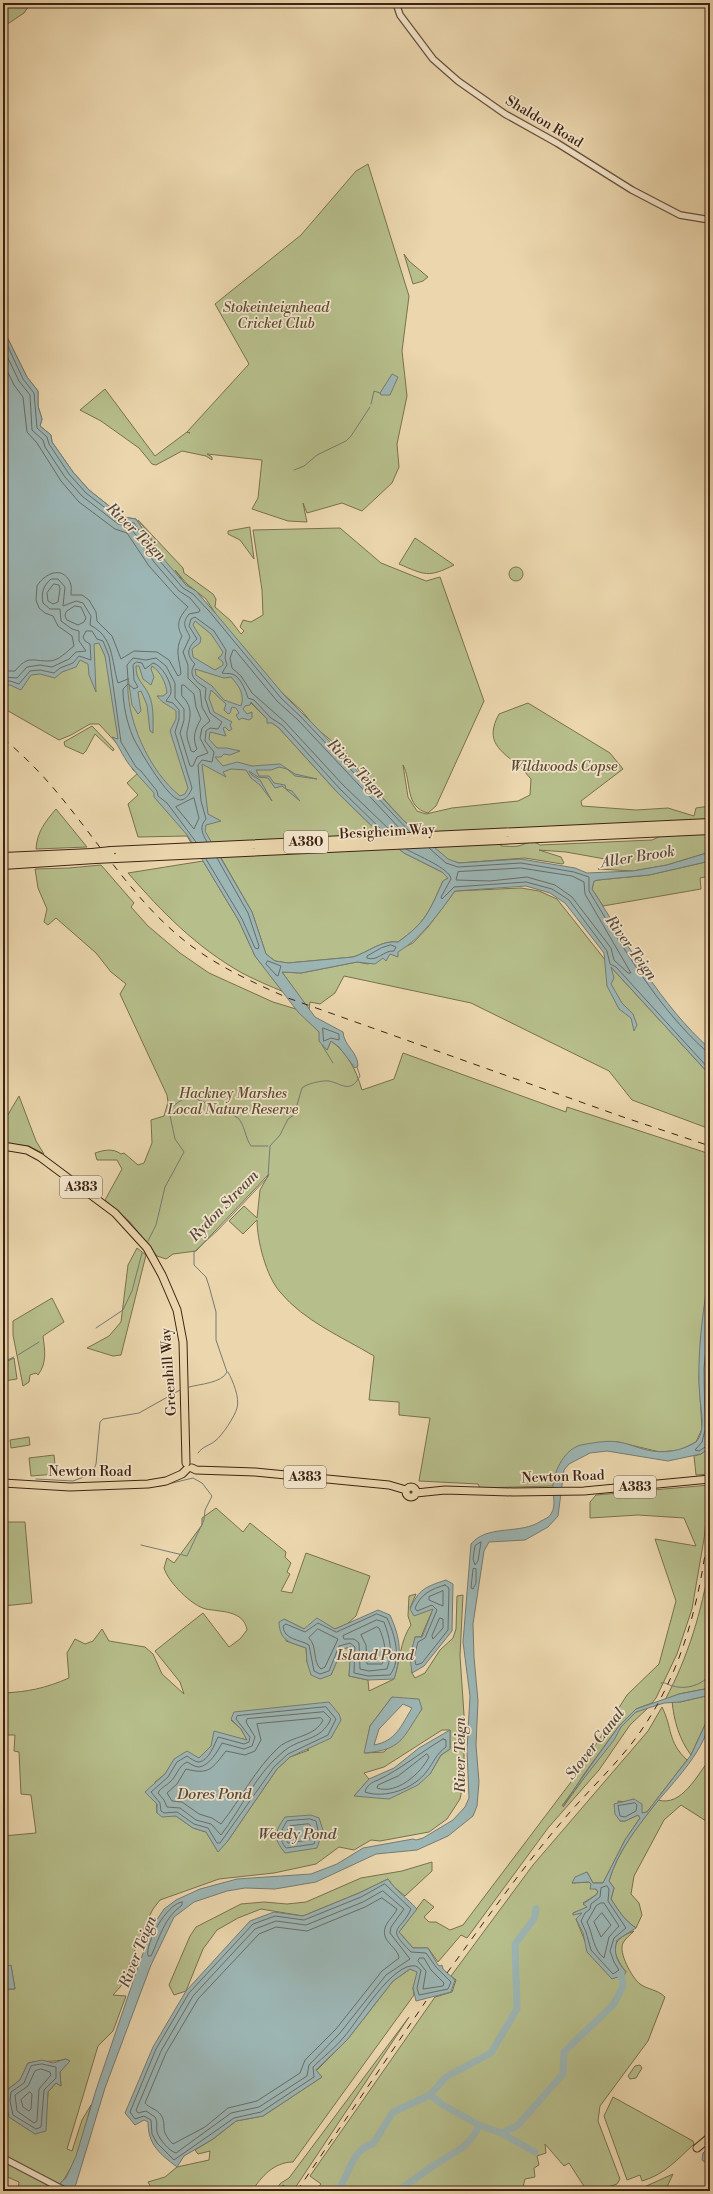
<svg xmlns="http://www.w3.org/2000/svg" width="713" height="2194" font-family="'Libre Bodoni',serif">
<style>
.green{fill:#b6be8b;stroke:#7a704f;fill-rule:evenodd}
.water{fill:#9cb6b5;stroke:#767b74;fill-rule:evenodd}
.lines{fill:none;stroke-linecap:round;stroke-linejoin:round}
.shore{stroke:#6c6c64;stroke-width:1}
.stream{stroke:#767b74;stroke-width:1}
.river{stroke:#9cb6b5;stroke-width:7}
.minor-casing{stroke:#684f3a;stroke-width:8}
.major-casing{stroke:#3d2213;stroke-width:9}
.highway-casing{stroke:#3d2213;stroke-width:10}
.minor{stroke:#f2e4ca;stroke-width:5.5}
.major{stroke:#ebd6ad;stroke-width:7}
.highway{stroke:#ebd6ad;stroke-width:8}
.rail{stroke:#3d2213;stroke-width:1;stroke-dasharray:7 7;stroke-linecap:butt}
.highway-bridge-casing{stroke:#3d2213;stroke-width:10;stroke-linecap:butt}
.highway-bridge{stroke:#ebd6ad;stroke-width:8}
.labels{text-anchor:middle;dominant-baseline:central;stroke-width:3.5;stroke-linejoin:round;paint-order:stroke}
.shield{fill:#f2e4ca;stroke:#735c4a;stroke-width:1}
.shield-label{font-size:13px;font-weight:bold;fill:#3d2213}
.street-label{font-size:14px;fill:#3d2213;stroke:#f2e4ca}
.park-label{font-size:14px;font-style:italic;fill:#5b4931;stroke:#f2e4ca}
.water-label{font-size:15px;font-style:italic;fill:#55473c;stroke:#f2e4ca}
</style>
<rect width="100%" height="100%" fill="#ebd6ad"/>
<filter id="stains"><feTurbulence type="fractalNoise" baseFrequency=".005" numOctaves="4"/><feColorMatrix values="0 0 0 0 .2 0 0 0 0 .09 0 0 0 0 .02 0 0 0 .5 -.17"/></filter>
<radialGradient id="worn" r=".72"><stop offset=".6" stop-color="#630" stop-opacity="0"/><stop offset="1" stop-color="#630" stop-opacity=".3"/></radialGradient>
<!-- green -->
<path class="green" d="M3,3H31L24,13L3,27Z
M368,164L409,296L402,351L407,396L397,444L399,467L392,483L362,511L342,503L307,513L303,503L307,522L288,521L252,509L258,498L262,460L207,454L212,457V460L206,456L182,451L156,465L152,464L139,448L101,421L80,410L105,389L155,456L187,432L190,433L187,432L249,364L215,304L301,235L356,171Z
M404,254L409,261L428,277L423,281L413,284Z
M3,329L27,377L38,391V406L42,419L40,426L51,435L52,442L73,472L89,490L123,517L136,519L156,548L147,531L138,520L183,568L184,573L213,594L216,599L215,607L231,621L241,634L244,631L240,627L243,620L251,622L263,615L262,590L253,530L340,528L381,563L426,581L440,577L484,701L436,806L428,813C404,807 412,781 403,765L408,797L417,811L426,814L452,808L518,801L530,795L531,779C527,775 524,770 520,767C500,750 484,742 499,714L528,703L610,753L623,769L581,801L582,806L636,810L668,808L694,816L696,808L710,806V820L500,843L501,846C506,846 513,847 518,846C527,844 531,839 540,845L652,840L663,835L710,833V852L667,865L633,871L598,869L608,866L605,859L566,852L539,850L561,857L564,863L562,864L525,858L459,863L448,860L403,820L362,775L347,754L315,727L302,711L281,692L284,695L86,494L36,428ZM175,570L187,584L206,599L215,613L196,591L186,585Z
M3,463L228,647L250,702L267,719L279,728L337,792L379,833L404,853L442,872L448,878L443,881C429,912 426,922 398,942C381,940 369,952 353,957L288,963L275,961L266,954L252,912L216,849L196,851L187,836L138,837L128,804L138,795L127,783L138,773L133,770L121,748L99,724H90L71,735L59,740L3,708Z
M250,527V529L254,559L240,540L228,534V531Z
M415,538L454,565C428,578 425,575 399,564Z
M509 574a7 7 0 1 1 14 0a7 7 0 1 1-14 0Z
M92,726L114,749L113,751L95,734L86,751L83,754L65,746L64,742Z
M56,809L87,847L36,849C37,832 45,822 56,809Z
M203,861L239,921L255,956L284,992C270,986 255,980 242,973C196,947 162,912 128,873Z
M710,861V876L700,878L701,889L603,906L592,889L594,881L598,880L649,875Z
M101,865L134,903L131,907L148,926L180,953L209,973L273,1002L296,1009L319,1032L327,1050L331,1041C348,1053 356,1070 362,1090L394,1079L403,1053L566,1112L567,1107L710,1154V1270L701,1340L699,1378L702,1429L696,1442L680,1450L660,1452L618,1442H608L559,1466L553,1486L480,1488L478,1484L419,1481L430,1418L399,1415V1402L369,1400L374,1356C342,1337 304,1321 280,1292C266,1276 257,1240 257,1220L243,1234L229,1221L244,1206L257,1218L260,1190L269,1174L196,1251L173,1254L166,1259L157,1256L130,1222L105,1200L122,1169L117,1160H97L95,1153C104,1150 113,1148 121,1154L124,1153L138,1165L144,1163L152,1143L151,1120L164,1116L168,1102L167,1095L120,994L126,984L111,972L96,953L56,918L48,925L44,922L47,909L38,888L35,869L69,868Z
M521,888L539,891L557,899L610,966L710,1075V1129L632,1100L609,1071L471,1003L344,976L335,993L320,1004L310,1002L309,1010L282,972L301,973L357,962L368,964L413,943L428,927L455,891Z
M19,1096L36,1141L44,1154L29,1146L3,1143V1123Z
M137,1248L146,1255L121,1355L113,1356L87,1348L109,1336L121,1322L128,1265Z
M52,1298L64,1322L43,1336C45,1351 47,1363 38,1375L36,1373L30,1375L29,1382L23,1386L13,1335V1321Z
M14,1358L17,1379L4,1381L3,1363Z
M29,1437L30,1445L11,1448L10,1440Z
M710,1447V1474L696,1475L694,1456L701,1454Z
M54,1455L56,1474L31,1476L29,1458Z
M710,1485L704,1539L692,1609L677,1654L656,1698L652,1703L636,1709L619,1726L584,1774L563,1807L621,1727L636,1712L650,1706L630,1725L599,1770L548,1828L467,1938L461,1935L438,1962L428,1948H413L399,1932L424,1899L434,1907L424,1917L429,1922H436L450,1930L463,1925L577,1774L627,1695L659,1664L676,1601L655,1539L696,1546L684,1518L638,1515L590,1518V1502L596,1495Z
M216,1508L243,1532L250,1523L286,1552L285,1557L291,1563L287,1572L290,1574L281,1591L292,1593L306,1553L370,1576L356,1616L347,1624L335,1629H304L284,1619L286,1641L306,1648L307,1662L331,1675L342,1649L351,1647L349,1676L368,1680L369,1691L394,1679C400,1661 400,1641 411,1625L408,1616L409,1596L416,1594L410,1608L433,1609L421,1637H415L412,1673L415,1678L425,1673L440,1650L453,1638L456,1629L457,1596L463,1595L460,1656L464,1715V1779L460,1799L447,1819L429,1832L380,1841L371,1840L354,1850L339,1847L316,1864L274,1873L219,1879L160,1900L153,1909L144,1927L121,1986L113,1995L126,1996L113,2031L98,2046L67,2149L72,2151L82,2120L91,2105C86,2122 83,2140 77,2156C72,2168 61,2181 59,2191H18L19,2182L3,2175V1989H15L11,1966L3,1967V1836L36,1833L31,1795L21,1794L19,1752L14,1751L15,1735H3V1693C28,1692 46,1688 69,1678L67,1653L75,1639L85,1644L93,1641L102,1629L109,1641L145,1647L153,1654L162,1674L184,1694L180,1682L155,1651L203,1613L229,1647L240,1639L247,1630C244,1610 220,1612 206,1609C192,1606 168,1582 164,1568L167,1558L174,1563L202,1525V1518ZM392,1697L422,1709L384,1752L365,1753L370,1726ZM231,1720L309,1750L290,1757L277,1769L227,1842L218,1851L206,1832L193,1828L176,1816L157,1813L155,1782L165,1774L175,1759L199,1758C214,1743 226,1735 247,1740L241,1729ZM442,1730H450V1749L441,1755L430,1774L355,1795L369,1779L364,1773L384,1767ZM66,2059L69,2061L60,2072L61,2086L56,2083L48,2092L45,2131L29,2130L9,2117L7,2090L20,2080L28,2063C42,2060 52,2063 66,2059Z
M3,1522H25L32,1603L3,1606Z
M710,1563V1688L679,1694L665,1700C689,1655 701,1613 710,1563Z
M710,1695V1714L691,1755C679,1739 674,1721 672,1701L680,1702Z
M662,1707C673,1729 667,1741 687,1760L647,1812L642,1813L634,1799L625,1802L618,1801L620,1821H625L638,1815L640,1818L625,1840L603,1883H593L587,1872L572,1883L589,1882L598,1892L596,1895L583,1903L588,1907L573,1913H583L576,1919L585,1941L626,1972C612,1954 608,1940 634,1931C630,1935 625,1939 623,1943C618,1952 632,1978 640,1984C648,1990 657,1989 665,1997L648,2041L600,2106L598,2121L620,2179L617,2184L596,2191H587L569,2163L564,2166L545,2144L546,2153L537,2156L539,2165L534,2168L535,2177L525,2179L522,2191H315L321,2184L310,2176L435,1997L452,1992L456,1980L451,1976L533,1865L648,1731Z
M710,1759V1815L706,1821L681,1805L664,1820L634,1876L631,1894L639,1903L642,1915L636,1928C625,1921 618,1910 611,1899L614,1888L609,1881C618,1850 639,1825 658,1800C682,1807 697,1775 710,1759Z
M432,1862V1871L405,1896L394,1887L388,1879L359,1893L303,1916L261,1909L238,1918L217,1930L203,1949L186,1991L174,1995L169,1985L190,1936L196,1927L241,1904L264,1902L287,1904L306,1902L361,1878L402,1871Z
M410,1969L418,1972L413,1988L414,1995L293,2162C274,2162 261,2177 252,2191H153L148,2182L165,2177L177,2167L209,2160L210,2151L198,2154L195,2150L213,2139L236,2121L263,2116L322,2077L316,2071L347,2040L393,1981Z
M409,2017L293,2191L283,2185L279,2191H274L281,2183L289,2178Z
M640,2065L642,2068L636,2078L630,2079L628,2076L635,2066Z
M613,2097L693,2141L694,2144C678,2159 664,2175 642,2181L640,2175L627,2180L604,2116Z
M673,2174L665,2191H651L642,2188Z"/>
<!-- water -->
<path class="water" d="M3,329L27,377L38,391V406L42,419L40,426L51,435L52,442L73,472L89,490L123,517L136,519L161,556L186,585L196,591L211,608L284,695L317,728L403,820L448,859L459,863L521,859L575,868L587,873L633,871L667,865L710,852V861L649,875L598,880L594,881L592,889C628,945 660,1004 710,1049V1075L611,967L614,978L611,984L622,1003L633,1014L637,1025L634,1031L631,1018L619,1009L607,986L604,953L565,903L550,893L526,886L455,891C438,914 423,937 398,952V957L390,954L386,961L383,958L375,964L357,962L301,973L282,972L315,1017L343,1032C344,1046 358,1052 358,1066L355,1068L339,1047L331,1041L327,1050L319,1041V1032L298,1012L255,956L239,921L188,836L154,797V793C147,785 139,777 133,769C124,760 120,747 112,737L118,739L105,656L99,643L94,644L96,692L89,675L88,664L80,660L76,667L62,672L55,678L40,674L31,675L21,690L10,685L3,686ZM195,621L211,634L223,652L221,656L218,658L223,662V665L215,670L193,657L192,649L200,643L201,638L193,625ZM136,666H139L143,679L151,685L154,677L151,669L152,666C161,672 166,683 167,693L163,696H157C164,705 168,704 176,711V719L170,731L188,788L185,794L180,796C149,771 125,718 128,678L132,705L138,714L141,711L138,692L141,691L147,705L150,731L153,733C153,720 154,706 149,695C143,682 136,681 136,666ZM195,669L224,678L231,677C239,686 245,694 241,706L224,700L212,686L196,675ZM211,690L226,704L224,710L228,714L230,713L232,707L236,708L239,713L236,715L239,720L242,718L249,720L252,718V712L247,714L243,709L245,706L250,705L251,702L267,719V723H272L279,728L337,792L379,833L404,853L442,872L448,878L443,881C429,912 426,922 398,942C381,940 369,952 353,957L288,963L275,961L266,954L252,912L205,831L206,825L221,821L208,814L202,764L226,777L223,772L231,769L246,770L251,778L260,785L272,801L260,780L252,775L249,771L258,777L268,778L275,788L282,786L300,801L292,791L286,789L285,785L274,783L269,776H259L256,770H271L279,767L287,769L295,776L317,779L295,774L280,764L252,766L237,762L223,766L215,757H221L224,754L230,755L240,751L227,748H217L209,739L210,732L226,736L223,728L225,727L229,731L232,729L230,725L232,722L214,712L209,698Z
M392,374L398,377L390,395H381L380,393Z
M710,1270V1447L701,1454L668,1461L607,1451L590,1453L569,1464L564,1470L558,1516L548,1527L525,1540L489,1542L484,1551L473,1624L474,1657L478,1701L476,1745L479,1782L477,1806L473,1816L448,1836L417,1850L376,1854L316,1882L275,1889L245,1888L227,1891L194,1902L174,1917L151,1965L105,2088L76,2184L71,2191H59L61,2182L66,2178L76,2156L96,2090L139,1964L154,1924L164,1909L176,1900L200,1889L237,1879L311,1874L337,1864L363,1848L413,1839L416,1840L423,1838L453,1820L465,1807L469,1798L467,1750L470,1696L463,1642L471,1544C487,1524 521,1535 541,1521C544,1519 549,1518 551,1514C557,1505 552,1494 553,1485C555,1469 565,1449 581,1445C592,1443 607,1440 618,1442C628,1443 637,1448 647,1450C663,1454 682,1451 696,1442C706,1431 701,1412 700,1398C696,1361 703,1306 710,1270Z
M446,1580L453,1584L452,1631L424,1666L412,1673L410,1657L415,1637H422L433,1609L414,1616L410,1609C419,1589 425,1587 446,1580Z
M378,1610L390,1615C401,1640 402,1653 394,1679L368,1680L349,1676L351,1647L342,1649L331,1675L320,1679L311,1675L307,1662L306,1648C290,1642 280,1642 279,1622L284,1619L304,1629L317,1618L335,1629Z
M710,1688V1695L680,1702L664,1703L636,1712L621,1727L614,1740L562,1806L619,1726L636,1709L679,1694Z
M392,1697L419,1699L422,1709C402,1739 402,1750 364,1753L370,1726ZM403,1704L412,1708C401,1726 396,1741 374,1745L379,1729Z
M329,1702L339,1714L341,1720L331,1738L290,1757L277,1769L227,1842L218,1852L206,1832L193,1828L176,1816L162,1817L157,1813V1804L145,1792L165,1774L174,1759L187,1751L199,1758L211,1746L214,1731L247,1740L241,1729L231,1719L234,1712Z
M710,1714C710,1747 672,1783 653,1807C635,1830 617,1853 609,1881L614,1888L611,1899C618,1910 625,1921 636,1928L617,1940C613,1954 617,1961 626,1972L624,1975L612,1979L587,1952L583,1933L576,1919L582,1913L573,1915V1913L587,1907L583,1904L596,1895L598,1892L596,1889H590L591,1884L589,1882L572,1883L575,1877L587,1872L593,1883H603L625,1840L640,1818L638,1815L625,1821H620L615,1814L614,1804L634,1799L642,1804V1813L647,1812L691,1755Z
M450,1730V1749L441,1755L430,1774L418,1785L389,1799L354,1796L369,1779L394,1768L419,1748Z
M311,1815L319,1818L323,1830L317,1848L285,1853C273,1838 274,1833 285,1817Z
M388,1879C396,1891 407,1898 417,1909L399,1932L413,1948H428L438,1965L440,1966L442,1965L443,1969L455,1980L451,1992L416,2001L413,1988L417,1972L410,1969L393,1981L347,2040L316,2070L322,2077L263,2116L236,2121L213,2139L184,2156L177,2167C160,2154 148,2145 148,2122L144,2120L135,2125L125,2113L153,2047L186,1991L250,1921L274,1912L303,1916L359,1893Z
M11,1965L15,1989H3V1967Z
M66,2059L70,2061L60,2072L61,2086L56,2083L48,2092L46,2131L35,2134L9,2117L6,2101L7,2090L20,2080L28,2063L42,2060L53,2063Z
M710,2146V2166L702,2160L703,2153Z"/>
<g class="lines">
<!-- shore -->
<path class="shore" d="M3,336L23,379L34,393L37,428L47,437L49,444L69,474L86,493L121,520L134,523L158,559L183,588L193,594L209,611L281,698L301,717L410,832
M3,348L19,381L30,395L32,430L43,440L45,447L65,477L82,496L118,524L131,528L154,562L179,591L190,598L200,610L199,612L189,614C181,624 186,628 190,637L183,652L188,665V678L200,690L202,707L210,721L202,728L200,738L208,753L197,757L193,766H190L180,733L184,720V709L175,698V683L166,666L156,658L146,660L133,658L127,665L128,679L118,683C111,660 114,637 90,625L91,616L83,603L76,601L63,606L65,587L58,579H51C43,586 41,593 43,603L50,609H60L61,621L72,629L79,631V641L86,651L76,652L69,659L52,667L40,665L27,667L17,678L3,677
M3,362L14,385L23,397L27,432L37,443L61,481L79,502L115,529L127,533L149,566L175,595L188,607C180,616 175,624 182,636C174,651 180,660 181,674L178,676L169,660L157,652L134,651L121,659L112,636L97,621L96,612L89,600L82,595H71C71,591 72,586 70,582C62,565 44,574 37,586L36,600L39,608L45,613L53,616L58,626L72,636L74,646C67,651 59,661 49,661C32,661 28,655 15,671H3
M54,584L59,585L60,589L58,602L53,604L48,601L47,593Z
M75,606L81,607L86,618L84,622L78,625L67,620L65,616L66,612Z
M137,662L142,663L145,669L153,663C162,665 172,683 171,692C171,696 167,698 166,701L173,703L179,710V719L175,732L192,788C190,794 184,803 177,799C165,793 139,750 133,737C127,723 123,705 123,689L128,684L134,689L138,687L134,680L133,665Z
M3,682L10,681L19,684L30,671L40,670L54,673L60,668L73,663L79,656L91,660L90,644L85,641L83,637L86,631H92L97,639L103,641L109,656L121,742L136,767L141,771L157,791L158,796L167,803L196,842
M182,685H184L194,694L196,707L201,719C195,729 192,738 197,749L194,752L191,751C190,746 186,738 187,732C190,717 194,708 182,696Z
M194,798L199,818L194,829L176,807Z
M393,833L343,785L285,722L252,693L241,676L232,668L230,658L233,650H235L277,701L298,720L403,832
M207,842C202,833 199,827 206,819L201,801L198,765L202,760L212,762L214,752L205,741L206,731L210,728L218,729L222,722L210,713L205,698L206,688C196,682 187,675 195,664C185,654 188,647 197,639L189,626L191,619L195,617L214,631L226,650L225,658L227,665L222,673C225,674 228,673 232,674C240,676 246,691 248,698L254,700L271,718L282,725L340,789L385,833
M429,848L446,863L458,867L521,863L574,872L589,877V891C623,947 656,1006 706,1051L710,1052
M406,849C416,855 451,869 451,879L441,897L442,899L454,887L526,882L552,889L569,900L607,951L610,964L616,967L710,1070
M206,859L242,919L255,948L258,949L259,946L248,913L217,858
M521,868L572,876L584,882L585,894L631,973H628L614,960L611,948L572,897L555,885L527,877L490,881L456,880L458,872Z
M391,945L396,947L394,951C384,950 377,962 367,958V956L381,948Z
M268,961L281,966L278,976L276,975L266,964Z
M323,1028L339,1034V1040L331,1038L324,1041Z
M710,1300L704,1369L705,1430L702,1442L695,1450L699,1451L710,1444
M710,1340L708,1378L710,1408
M481,1542L478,1561L475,1565L473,1559L475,1546Z
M476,1569V1583L473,1589L471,1588L473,1569Z
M445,1585L449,1588L448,1630L422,1663L416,1665L414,1657L418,1642L425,1638L437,1610L432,1605L417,1611L415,1608C421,1594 431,1589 445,1585Z
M443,1591V1606L429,1600V1597Z
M377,1614L387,1618C395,1635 402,1659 390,1675L368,1676L354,1673L355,1647L350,1643L339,1646L329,1671L320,1674L314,1671L309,1645C299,1639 284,1640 283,1626L286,1624L305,1632L318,1623L336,1632Z
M440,1618L443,1619V1628L433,1639L432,1636Z
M377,1620L384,1622C390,1638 393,1652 387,1669L369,1671L360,1669L359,1643L354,1639H344L343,1636Z
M377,1627L379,1628C384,1639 388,1654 382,1664H367L366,1645L361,1635Z
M318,1629L338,1639L325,1667L321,1669C312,1662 318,1647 309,1638Z
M326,1707L336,1719L328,1735L288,1754L274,1767L220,1843H217L208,1828L194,1824L177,1812L164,1813L161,1811L160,1803L151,1792L168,1777L177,1762L187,1756C190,1758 195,1762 199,1762C209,1761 215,1743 218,1737L244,1744L249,1742L250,1737L236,1719L237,1716Z
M324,1712L331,1719C320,1742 301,1737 284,1751C256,1773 242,1808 221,1835L211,1824L196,1820L180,1808L167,1807L164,1800L158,1793C160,1788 166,1786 170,1782C177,1776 178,1766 187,1762C191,1764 195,1767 199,1767C209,1766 218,1751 222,1743L244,1749L252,1746L255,1737L246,1722L247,1719Z
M321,1718L323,1720C315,1737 292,1736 279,1747C255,1769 241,1799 221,1824L212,1818L199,1814L182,1802L172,1801L167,1793L177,1784L186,1769C209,1775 212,1769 226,1751L245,1755L255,1751L261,1740L257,1724Z
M443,1739L446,1740V1747C436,1754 434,1762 427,1771C414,1789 385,1799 365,1792C366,1786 372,1782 378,1780C401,1769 421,1752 443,1739Z
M427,1754L429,1757C421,1773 397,1795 377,1788L378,1785L398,1776Z
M635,1803L637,1805L636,1811L625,1817L620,1816L618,1806Z
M310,1819L316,1821L318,1830L314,1844L286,1848C278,1838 280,1832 287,1821Z
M309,1824L313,1829L309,1840L288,1843C283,1837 286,1832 290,1826Z
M385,1884L411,1909C400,1933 385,1926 411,1952L426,1953L436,1967L451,1982L448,1989L419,1995L417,1988L421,1970L416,1966C393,1961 358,2021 344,2037C335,2048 323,2057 313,2067L314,2077L261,2112L234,2118L174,2160L157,2143L152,2134L151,2120L144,2116L135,2119L130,2112L156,2049L189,1993L253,1924L275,1916L304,1920L361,1897Z
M607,1886L609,1889L608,1901L626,1928L614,1938L610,1951L614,1962L619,1970L613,1974L591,1950L586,1932L581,1921L585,1913L590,1909L591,1904L600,1897L601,1888Z
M383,1891L404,1909L391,1927L390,1933L410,1959L386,1975L340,2033L309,2065L307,2076L259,2107L231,2113L176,2153C169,2151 159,2139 157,2132C156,2126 158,2122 155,2117L146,2111L138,2113L136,2110L161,2051L193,1996L255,1929L276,1921L306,1925L363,1902Z
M382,1898L397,1909C394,1916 387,1921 385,1928C381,1942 398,1947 399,1958L382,1971L336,2029L305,2060L300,2073L257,2101L228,2108L205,2127L173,2144C158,2129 168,2126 161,2115C157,2109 149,2108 145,2103L166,2053L198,1999L259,1934L276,1927L307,1931L365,1907Z
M182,1902V1905C164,1918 160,1937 151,1956H148C145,1944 166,1904 182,1902Z
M601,1903H604L619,1926L609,1937L604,1958C593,1950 593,1934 587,1922L596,1906Z
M602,1913L611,1925L601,1937L594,1922Z
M420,1958H424L431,1970L444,1983L443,1986L423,1989L426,1971L418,1961Z
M42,2064L56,2067V2078L44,2090L41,2127L36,2129L13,2115L10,2101L11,2092L24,2083L31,2066Z
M41,2069L50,2072L51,2075L39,2089L37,2121L34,2123L17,2111L15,2095L28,2086L35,2071Z
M30,2092L32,2094L31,2109L29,2111L23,2107L21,2100Z"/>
<!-- stream -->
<path class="stream" d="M371,404L374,391L380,393
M294,470L304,466L317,455L346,441L351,436L370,407
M322,1045L333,1063
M148,1241L156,1225L165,1187L184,1152L175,1139L169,1111C188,1088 200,1101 221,1111C226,1114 234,1114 238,1118C245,1125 245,1138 251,1146H268
M96,1328L123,1310L132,1291L142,1253
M18,1355L39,1342
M3,1362L14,1357
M189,1387C200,1384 222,1383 227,1372L216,1340V1312L209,1286L206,1277L194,1265V1252L218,1230L268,1177L270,1146L280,1135L288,1119L294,1115L302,1088C306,1084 322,1080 329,1081C343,1084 350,1094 360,1076L357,1067
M198,1453C203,1446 209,1446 215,1441C222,1436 235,1416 237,1408C240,1398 233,1381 228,1372
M36,1479L73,1481L92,1474L96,1464L100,1422L103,1419L139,1413L180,1390
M141,1545L187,1556L204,1520L205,1510L212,1496L202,1483L193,1478L160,1486
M661,1683C666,1682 668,1685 673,1686C686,1690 703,1685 710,1674"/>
<!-- river -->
<path class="river" d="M709,1811L710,1807
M479,2125L501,2133L517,2126L563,2074L564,2052L614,2004L623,1986L621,1975
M501,2133L535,2152
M337,2191C350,2175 351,2149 373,2144L393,2112L430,2095L446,2077L491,2053L517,2009L515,1944L534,1919L536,1909
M398,2191C412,2181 425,2171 439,2162C456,2152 471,2145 479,2125L443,2105L430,2095"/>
<defs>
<path id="minor" d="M396,3L400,15L433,59L458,81L505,114L557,143L632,190L680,215L710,220
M3,2158L66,2191"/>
<path id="major" d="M3,1146L27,1150L40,1157L115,1213L147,1248L162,1275L177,1310L183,1342L186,1463
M192,1468L196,1470L255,1472L389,1485L406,1490
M3,1483L70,1487L148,1484L166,1481L182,1474L187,1469
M406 1492a5 5 0 1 1 10 0a5 5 0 1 1-10 0Z
M416,1493L445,1490L513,1492L584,1491L710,1479
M697,2148L710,2137"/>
<path id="highway" d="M111,851L710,823
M3,857L92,853
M116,858L710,830
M3,865L95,859"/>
</defs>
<!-- minor casing -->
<use href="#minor" class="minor-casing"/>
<!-- major casing -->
<use href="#major" class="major-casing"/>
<!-- highway casing -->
<use href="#highway" class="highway-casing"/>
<!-- minor -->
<use href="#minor" class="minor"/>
<!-- major -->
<use href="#major" class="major"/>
<!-- highway -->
<use href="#highway" class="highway"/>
<!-- rail -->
<path class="rail" d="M3,738C24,756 43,775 60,796C99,843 133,898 180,937C212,964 250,981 288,998L623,1117L710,1146
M447,1973C485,1921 522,1868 564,1819C586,1793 611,1770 632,1743C683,1677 702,1595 710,1514
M297,2191L426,2001"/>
<defs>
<path id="highway-bridge" d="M92,853L111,851
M95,859L116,858"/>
</defs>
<!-- highway-bridge casing -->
<use href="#highway-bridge" class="highway-bridge-casing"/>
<!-- highway-bridge -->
<use href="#highway-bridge" class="highway-bridge"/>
</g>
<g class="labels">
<!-- shield labels -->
<g class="shield">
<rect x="284" y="831" width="44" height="22" rx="3"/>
<rect x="60" y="1176" width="42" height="22" rx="3"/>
<rect x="284" y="1466" width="42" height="22" rx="3"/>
<rect x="614" y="1476" width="42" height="22" rx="3"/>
</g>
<g class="shield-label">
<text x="306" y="842">A380</text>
<text x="81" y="1187">A383</text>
<text x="305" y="1477">A383</text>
<text x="635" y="1487">A383</text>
</g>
<!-- street labels -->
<g class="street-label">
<text transform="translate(544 122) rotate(31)">Shaldon Road</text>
<text transform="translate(387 832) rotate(-3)">Besigheim Way</text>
<text transform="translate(169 1372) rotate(-94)">Greenhill Way</text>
<text x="90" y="1472">Newton Road</text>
<text transform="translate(563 1477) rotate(-2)">Newton Road</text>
</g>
<!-- park labels -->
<g class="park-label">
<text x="276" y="308">Stokeinteignhead<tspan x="276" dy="16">Cricket Club</tspan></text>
<text x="564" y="767">Wildwoods Copse</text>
<text x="233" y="1094">Hackney Marshes<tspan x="233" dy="16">Local Nature Reserve</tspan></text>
</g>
<!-- water labels -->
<g class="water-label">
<text transform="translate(136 532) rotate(44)">River Teign</text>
<text transform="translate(356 769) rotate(46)">River Teign</text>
<text transform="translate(638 857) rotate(-9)">Aller Brook</text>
<text transform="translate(631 948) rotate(54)">River Teign</text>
<text transform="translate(224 1206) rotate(-46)">Rydon Stream</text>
<text x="375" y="1655">Island Pond</text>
<text transform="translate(595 1744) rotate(-52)">Stover Canal</text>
<text transform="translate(460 1755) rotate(-90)">River Teign</text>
<text x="214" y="1794">Dores Pond</text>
<text x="297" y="1834">Weedy Pond</text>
<text transform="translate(138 1952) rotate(-68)">River Teign</text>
</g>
</g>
<!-- margin -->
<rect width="713" height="2194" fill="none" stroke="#ebd6ad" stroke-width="16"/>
<rect x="4" y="4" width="705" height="2186" fill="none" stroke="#3d2213" stroke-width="2"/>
<rect x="8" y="8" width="697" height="2178" fill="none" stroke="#3d2213"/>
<rect width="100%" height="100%" filter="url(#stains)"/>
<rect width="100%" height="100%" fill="url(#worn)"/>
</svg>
